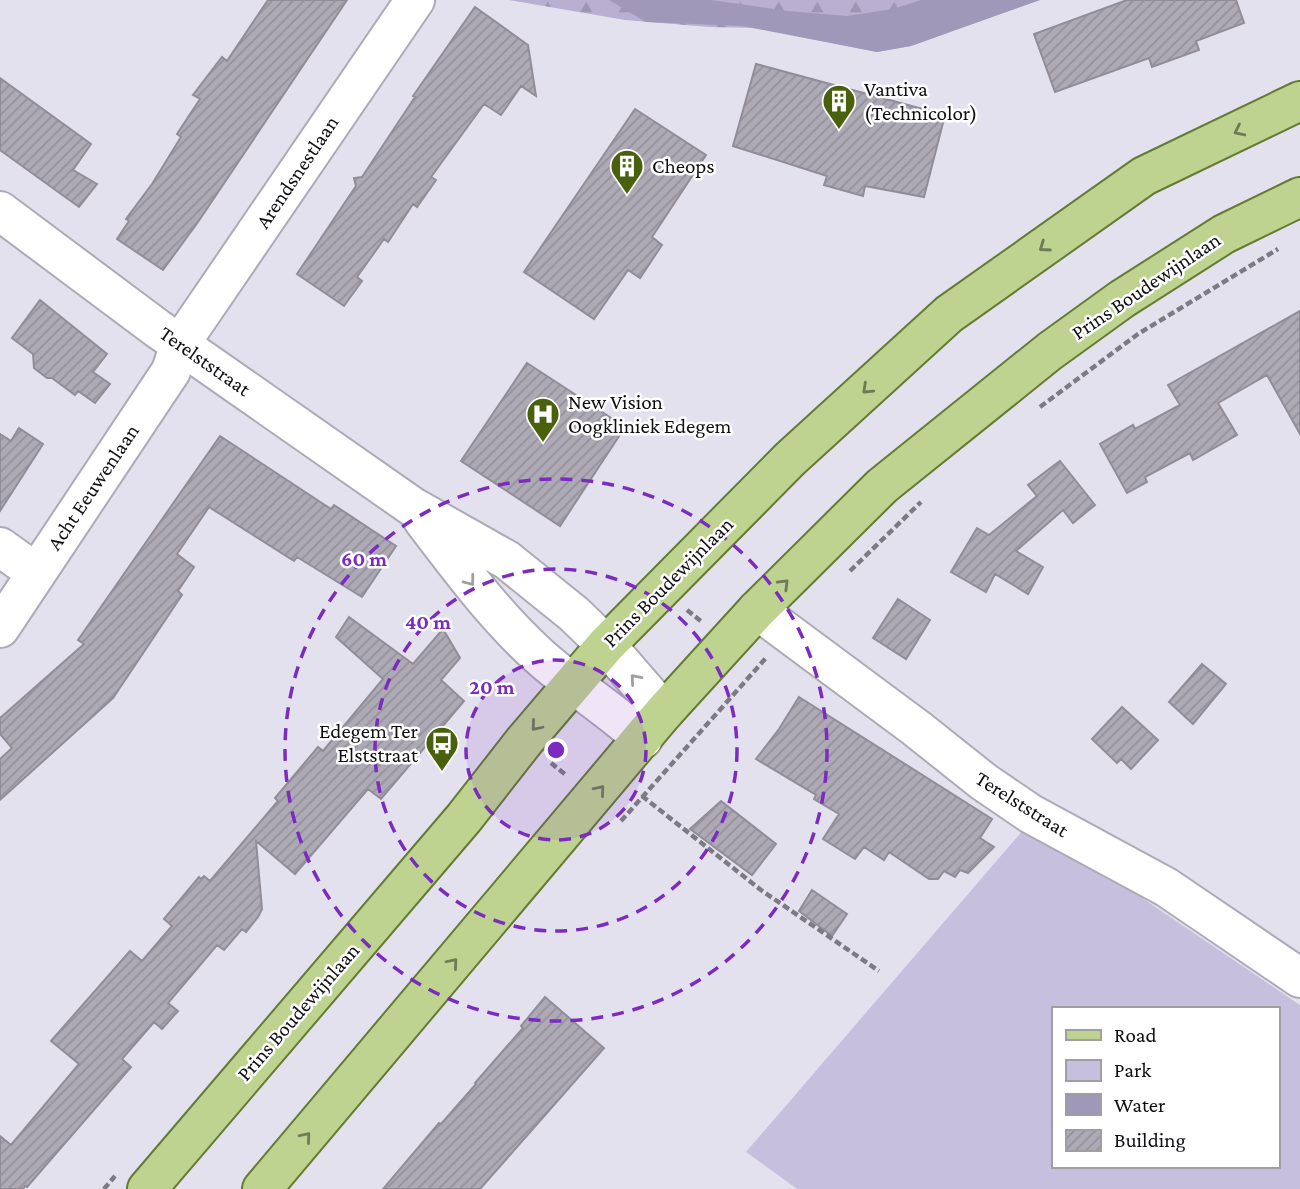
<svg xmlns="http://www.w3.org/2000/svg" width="1300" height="1189" font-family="'Crimson Pro',serif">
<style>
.green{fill:#c7bfde;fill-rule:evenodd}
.forest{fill:url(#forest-firs)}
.water{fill:#a098b8}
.building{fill:url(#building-hatch);stroke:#908d99;stroke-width:2}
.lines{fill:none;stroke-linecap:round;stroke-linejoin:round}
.minor-casing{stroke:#adaab7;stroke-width:42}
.major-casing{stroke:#647b33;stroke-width:42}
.path{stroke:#7c7a83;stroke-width:4.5;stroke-dasharray:7 3.5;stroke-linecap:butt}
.minor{stroke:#fff;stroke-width:38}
.major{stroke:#bdd38f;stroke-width:38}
.oneway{stroke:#6f7a57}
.oneway2{stroke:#9f9fa0}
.ring{fill:none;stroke:#7b2cbf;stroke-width:3.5;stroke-dasharray:12 9}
.labels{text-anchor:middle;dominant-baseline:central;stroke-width:5;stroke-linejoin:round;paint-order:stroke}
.poi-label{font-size:21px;fill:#0f0e12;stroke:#fff;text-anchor:start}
.street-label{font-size:21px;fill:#0f0e12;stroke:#fff}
.centre{fill:#7b2cbf;stroke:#fff;stroke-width:3.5}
.ring-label{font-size:21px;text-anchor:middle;font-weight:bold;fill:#7b2cbf;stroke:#fff;stroke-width:5;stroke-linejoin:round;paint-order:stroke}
</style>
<defs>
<pattern id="forest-firs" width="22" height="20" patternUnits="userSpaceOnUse" patternTransform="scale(1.75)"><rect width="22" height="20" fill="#b8afd1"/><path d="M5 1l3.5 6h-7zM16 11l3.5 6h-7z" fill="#9d95b2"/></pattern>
<pattern id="building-hatch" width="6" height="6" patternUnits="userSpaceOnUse" patternTransform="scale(1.75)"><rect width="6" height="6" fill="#adaab6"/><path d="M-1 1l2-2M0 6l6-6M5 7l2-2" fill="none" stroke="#94919b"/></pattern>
</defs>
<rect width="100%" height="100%" fill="#e4e1ef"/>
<!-- green -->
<path class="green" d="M1030,822L1300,1005V1189H797L746,1152ZM1053,1009H1277V1166H1053Z"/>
<!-- forest -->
<path class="forest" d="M509,0H1040L911,46L877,52L758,28L709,27L625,20Z"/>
<!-- water -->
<path class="water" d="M609,0H711L788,11L847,16L893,9L921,0H1040L911,46L877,52L742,26L646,22Z"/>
<!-- building -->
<path class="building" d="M268,0H347L198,222L163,270L117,239L129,221L126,219L152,184L181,137L177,134L200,99L193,95L222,57L227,61Z
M1127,0H1236L1244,23L1196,41L1199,50L1152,67L1149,58L1055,92L1034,34Z
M475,7L528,45L536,96L521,86L501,115L484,104L431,177L436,180L417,207L413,204L388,242L384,239L357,277L362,281L344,306L297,274L356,186L354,178L362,177L415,97L413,96Z
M756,64L945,115L924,197L865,186L863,196L824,185L827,176L733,146Z
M0,78L91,144L73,170L97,184L79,207L0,150Z
M635,109L706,155L652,237L662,245L640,278L628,270L594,319L524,272Z
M40,300L107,354L93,372L110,384L95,403L78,391L75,395L52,378H47L34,368L33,354L12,338Z
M1300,311V434L1267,375L1218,403L1237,435L1193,460L1190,453L1145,477L1147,482L1127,493L1100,444L1133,425L1135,429L1180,405L1168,385Z
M527,363L625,427L560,526L461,461Z
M19,428L43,444L0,511V434L11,441Z
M220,436L331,509L334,505L396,546L362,597L297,557L294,561L209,507L177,554L194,567L178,591L182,595L113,698L0,800V759L12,748L0,734V718L84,644L78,640Z
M1060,461L1095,505L1073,523L1063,510L1016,551L1043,567L1028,594L995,574L986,592L951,572L977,528L989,535L1037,496L1028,485Z
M898,599L930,620L906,659L873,638Z
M349,617L413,664L443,629L460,658L441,680L464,701L381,799L368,789L295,874L256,841L262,909L258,917L246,932L242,929L224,950L217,945L168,1003L178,1011L162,1029L154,1022L122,1059L131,1067L27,1187L25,1186L23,1189H0V1136L11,1145L79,1064L51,1041L130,951L142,961L172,926L164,919L199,877L201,879L204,876L210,881L278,801L275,798L318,747L323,751L383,679L336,637Z
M1202,664L1226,684L1193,724L1169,702Z
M799,697L992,819L980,838L994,847L968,873L960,870L955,877L944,871L938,879H929L889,852L884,860L864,847L855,859L823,839L839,814L814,799L816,795L756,759L779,729Z
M1122,707L1158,740L1131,769L1121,759L1117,763L1092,739Z
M721,801L776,844L752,875L690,829Z
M812,890L847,914L832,936L799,911Z
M545,997L604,1048L480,1189H383L439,1123L441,1124L476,1084L475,1083L523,1028L521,1026Z"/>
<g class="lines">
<defs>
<path id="minor" d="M0,211L158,329L413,507L507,560L574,614L606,645L664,712
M423,520C459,567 494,615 538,655C571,685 610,709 643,739
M0,547L35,572
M757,610L916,728L984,782L1031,814L1166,887L1300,978
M0,628L171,371L180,344L415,0"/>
<path id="major" d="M147,1189L464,818L525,740L606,645L790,459L949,314L1144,176L1300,101
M262,1189L664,712L757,610L882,486L1050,351L1122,299L1224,234L1300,197"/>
</defs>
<!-- minor casing -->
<use href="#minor" class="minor-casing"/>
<!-- major casing -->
<use href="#major" class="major-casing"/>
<!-- path -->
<path class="path" d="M1040,407L1138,334L1278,249
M850,571L921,502
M687,610L702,622
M551,763L566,775
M642,796L761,890L879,971
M621,821L766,658
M104,1189L115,1176"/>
<!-- minor -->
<use href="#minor" class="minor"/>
<!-- major -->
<use href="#major" class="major"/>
</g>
<!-- one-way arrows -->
<defs><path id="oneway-chevron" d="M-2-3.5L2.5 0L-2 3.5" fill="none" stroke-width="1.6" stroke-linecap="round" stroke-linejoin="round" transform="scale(1.75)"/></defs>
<g class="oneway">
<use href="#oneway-chevron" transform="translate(1239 131) rotate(154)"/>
<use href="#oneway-chevron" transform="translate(1044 247) rotate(145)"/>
<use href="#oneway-chevron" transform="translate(867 389) rotate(137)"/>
<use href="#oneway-chevron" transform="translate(784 584) rotate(-45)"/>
<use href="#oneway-chevron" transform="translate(536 726) rotate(130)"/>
<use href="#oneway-chevron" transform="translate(600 790) rotate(-50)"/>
<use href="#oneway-chevron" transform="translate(453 963) rotate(-50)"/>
<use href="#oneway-chevron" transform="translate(306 1137) rotate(-50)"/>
</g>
<g class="oneway2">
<use href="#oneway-chevron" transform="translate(470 581) rotate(53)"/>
<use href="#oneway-chevron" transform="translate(635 679) rotate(-131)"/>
</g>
<!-- distance rings -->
<circle cx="556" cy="750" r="90" fill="#7b2cbf" fill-opacity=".12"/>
<g class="ring">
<circle cx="556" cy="750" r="90"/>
<circle cx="556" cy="750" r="181"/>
<circle cx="556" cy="750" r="271"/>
</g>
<!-- icons -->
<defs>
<symbol id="building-pin" viewBox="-11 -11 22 30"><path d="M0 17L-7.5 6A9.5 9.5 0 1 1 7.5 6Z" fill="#49600d" stroke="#fff"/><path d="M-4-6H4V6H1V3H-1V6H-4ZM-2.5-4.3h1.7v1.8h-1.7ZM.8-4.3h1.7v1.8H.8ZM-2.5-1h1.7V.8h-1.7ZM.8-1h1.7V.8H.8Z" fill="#fff"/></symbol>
<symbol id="hospital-pin" viewBox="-11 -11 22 30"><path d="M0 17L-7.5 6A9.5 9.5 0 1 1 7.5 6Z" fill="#49600d" stroke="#fff"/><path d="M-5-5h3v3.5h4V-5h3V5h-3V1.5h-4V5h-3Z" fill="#fff"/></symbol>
<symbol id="bus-pin" viewBox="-11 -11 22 30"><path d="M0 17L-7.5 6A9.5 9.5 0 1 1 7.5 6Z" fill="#49600d" stroke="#fff"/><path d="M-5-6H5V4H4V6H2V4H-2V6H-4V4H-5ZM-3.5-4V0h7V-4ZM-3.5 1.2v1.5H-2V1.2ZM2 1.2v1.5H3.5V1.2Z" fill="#fff"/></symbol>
</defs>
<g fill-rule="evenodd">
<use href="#building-pin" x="820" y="82" width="38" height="52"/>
<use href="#building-pin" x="608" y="147" width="38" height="52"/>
<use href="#hospital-pin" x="524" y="395" width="38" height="52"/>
<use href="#bus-pin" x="423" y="724" width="38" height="52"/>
</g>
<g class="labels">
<!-- poi labels -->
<g class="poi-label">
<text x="864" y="89">Vantiva<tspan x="864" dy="24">(Technicolor)</tspan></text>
<text x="652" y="166">Cheops</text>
<text x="568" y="402">New Vision<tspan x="568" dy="24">Oogkliniek Edegem</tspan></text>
<text x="418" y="731" text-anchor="end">Edegem Ter<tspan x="418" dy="24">Elststraat</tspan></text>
</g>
<!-- street labels -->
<g class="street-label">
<text transform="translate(297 172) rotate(-56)">Arendsnestlaan</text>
<text transform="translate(1146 286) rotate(-34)">Prins Boudewijnlaan</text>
<text transform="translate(205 361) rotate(35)">Terelststraat</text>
<text transform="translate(93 487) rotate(-56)">Acht Eeuwenlaan</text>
<text transform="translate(668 582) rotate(-45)">Prins Boudewijnlaan</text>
<text transform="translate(1022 804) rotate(32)">Terelststraat</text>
<text transform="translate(298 1012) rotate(-49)">Prins Boudewijnlaan</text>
</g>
</g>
<circle cx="556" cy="750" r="10" class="centre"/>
<g class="ring-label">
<text x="364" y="566">60 m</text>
<text x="428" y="629">40 m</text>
<text x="492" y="694">20 m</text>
</g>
<!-- legend -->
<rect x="1052" y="1007" width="228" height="161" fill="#ffffff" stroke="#9f9fa0" stroke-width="2"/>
<rect x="1066" y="1030" width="35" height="10" fill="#bdd38f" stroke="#9f9fa0" stroke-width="2"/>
<text x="1114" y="1042" font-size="21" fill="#0f0e12">Road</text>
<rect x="1066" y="1060" width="35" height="21" fill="#c7bfde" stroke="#9f9fa0" stroke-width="2"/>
<text x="1114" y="1077" font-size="21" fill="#0f0e12">Park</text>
<rect x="1066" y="1094" width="35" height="21" fill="#a098b8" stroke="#9f9fa0" stroke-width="2"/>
<text x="1114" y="1112" font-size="21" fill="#0f0e12">Water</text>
<rect x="1066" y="1130" width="35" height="21" fill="url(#building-hatch)" stroke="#9f9fa0" stroke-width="2"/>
<text x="1114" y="1147" font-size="21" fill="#0f0e12">Building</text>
</svg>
